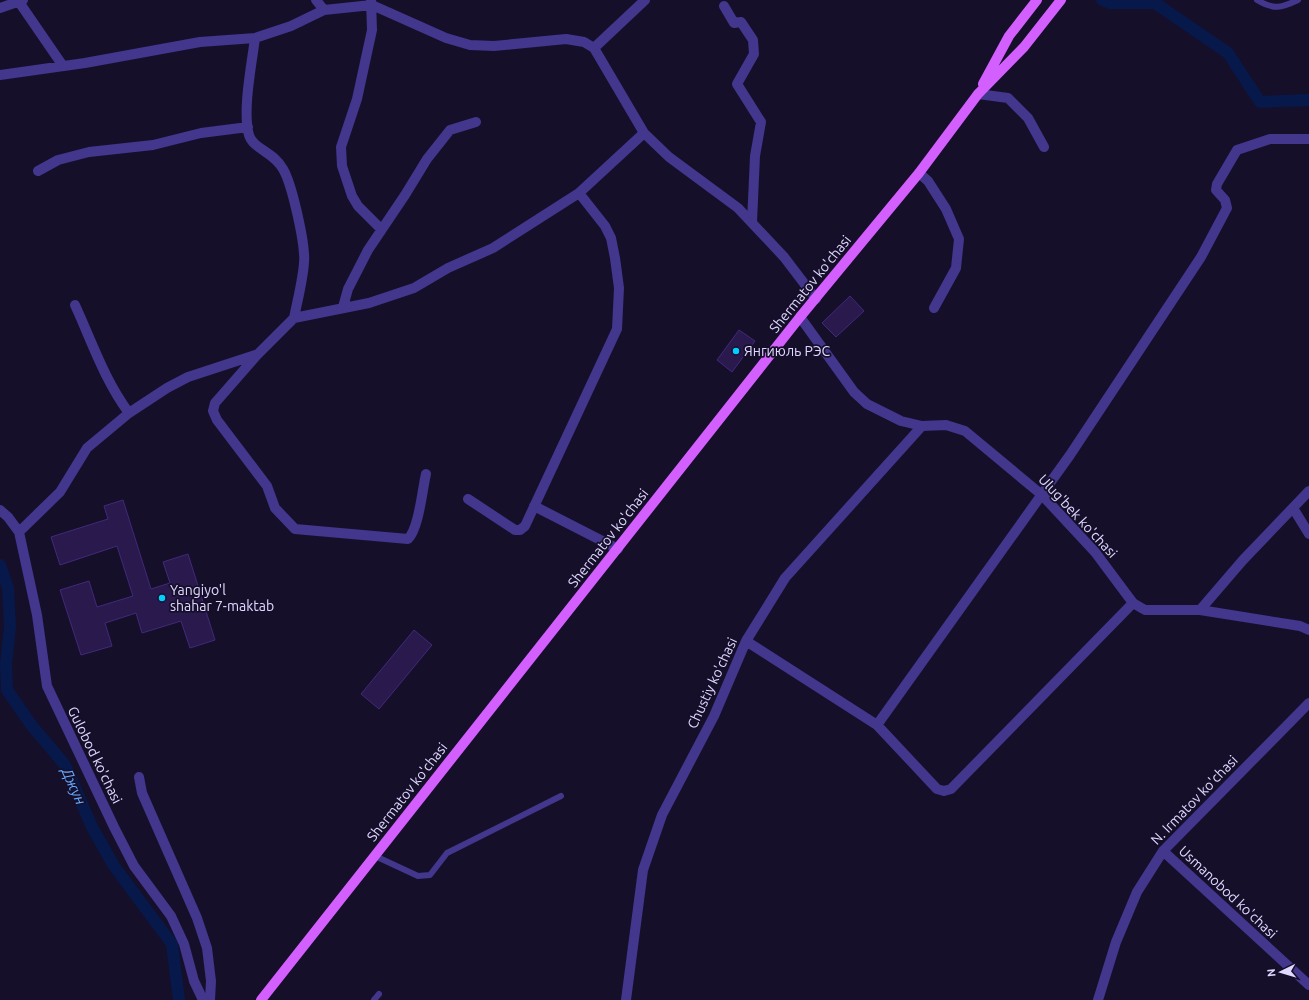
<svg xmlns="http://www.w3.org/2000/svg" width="1309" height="1000" font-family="Ubuntu,sans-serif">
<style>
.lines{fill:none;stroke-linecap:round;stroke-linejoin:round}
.canal{stroke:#07194b;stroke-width:12}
.building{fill:#29194d;stroke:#41297b}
.service{stroke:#42368d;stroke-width:6}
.minor{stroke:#42368d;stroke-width:10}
.tertiary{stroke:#42368d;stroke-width:10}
.primary{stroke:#d35fff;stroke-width:10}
.poi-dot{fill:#04cdff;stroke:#160f2a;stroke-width:1.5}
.labels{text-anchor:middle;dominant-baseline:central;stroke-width:3.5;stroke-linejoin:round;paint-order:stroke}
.street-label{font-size:14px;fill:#e0d8ff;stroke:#160f2a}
.poi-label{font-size:14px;fill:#e0d8ff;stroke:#160f2a;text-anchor:start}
.water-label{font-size:15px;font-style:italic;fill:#66a9ff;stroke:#160f2a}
</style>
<rect width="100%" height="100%" fill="#160f2a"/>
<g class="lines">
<!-- canal -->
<path class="canal" d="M1102,0L1110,3H1155L1228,53L1260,102L1309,100
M0,565L8,588L10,626L6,664L7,690L32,726L65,765L92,827L114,866L172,944L179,1000"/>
</g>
<!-- building -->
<path class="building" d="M850,296L864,311L836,337L822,323Z
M739,330L755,341L732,372L717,360Z
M123,500L151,589L170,583L163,562L188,554L215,640L190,648L181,621L142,633L136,613L105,623L112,646L81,655L60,590L89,581L97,607L133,596L117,546L60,565L51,537L108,519L104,506Z
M414,630L432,645L379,709L361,694Z"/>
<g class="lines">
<!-- service -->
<path class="service" d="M1257,0C1274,10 1281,8 1298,0
M375,856L418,876L430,875L447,853L561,796
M374,1000L379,994"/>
<!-- minor -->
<path class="minor" d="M316,0L324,10
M371,0L372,30L357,99L341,147L342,166L352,196L358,206L381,229
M19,2L63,66
M724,6L734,23L741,22L753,40L754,54L737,84L761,122L755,156L752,222
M0,8L23,0
M255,38C252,63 242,111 249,135C253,149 274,152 283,169C292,184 303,236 304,254C306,268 297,302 294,318
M594,48L645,0
M0,75L85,63L200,42L255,38L291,26L324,10L372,5L446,38L470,45L494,46L566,39L584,42L594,48L644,133L669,157L738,208L784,257L816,299
M978,94L1008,98L1028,118L1044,147
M38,171L58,160L89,152L153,145L201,133L248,127
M919,173L928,181L946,209L959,239L956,268L934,308
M75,305C92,342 104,379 129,413
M343,307L348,289L368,250L405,195L427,159L450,130L476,122
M257,355L215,403L213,411L217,420L267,486L275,508L295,529L408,539C419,528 422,491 426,474
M468,499L515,530H520L525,526L617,329L619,288L615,258L611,238L605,226L579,193
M534,506L618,549
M1293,508L1309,534
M0,510L8,517L19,532L37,615L47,686L114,827L134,866L171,916L184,944L194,981L203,1000
M19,532L60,492L87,448L129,413L167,388L188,377L258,354L294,318L369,303L414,288L448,268L493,248L579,193L644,133
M1200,610L1243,560L1309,491
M746,641L877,725L937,789L944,791L951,789L1133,603
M877,725L1070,455L1201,257L1227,208L1225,200L1216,190L1217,184L1237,150L1270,139H1309
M139,777L142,793L197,918L207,948L211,981L210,1000
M626,1000L643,870L662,815L714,716L746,641L785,578L922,426"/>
<!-- tertiary -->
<path class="tertiary" d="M800,317L854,392L867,404L901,421L922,426L946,425L965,431L1042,495L1095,552L1133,603L1145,610H1200L1300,626L1309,630
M1163,851L1309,985
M1098,1000L1116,942L1137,892L1163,851L1309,703"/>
<!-- primary -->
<path class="primary" d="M983,84L1009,36L1037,0
M261,1000L800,317L919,173L978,94L1024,47L1061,0"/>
</g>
<!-- markers -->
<g class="poi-dot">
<circle cx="736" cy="351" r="4"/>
<circle cx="162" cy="598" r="4"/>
</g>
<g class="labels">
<!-- street labels -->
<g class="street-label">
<text transform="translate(810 284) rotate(-51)">Shermatov ko'chasi</text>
<text transform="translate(1078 516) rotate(47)">Ulug'bek ko'chasi</text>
<text transform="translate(608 538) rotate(-52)">Shermatov ko'chasi</text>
<text transform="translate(712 683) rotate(-65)">Chustiy ko'chasi</text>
<text transform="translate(95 755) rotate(64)">Gulobod ko'chasi</text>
<text transform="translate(407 792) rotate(-52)">Shermatov ko'chasi</text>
<text transform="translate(1194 800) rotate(-46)">N. Irmatov ko'chasi</text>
<text transform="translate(1228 892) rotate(43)">Usmanobod ko'chasi</text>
</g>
<!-- poi labels -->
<g class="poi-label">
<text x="744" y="351">Янгиюль РЭС</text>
<text x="170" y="590">Yangiyo'l<tspan x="170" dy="16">shahar 7-maktab</tspan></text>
</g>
<!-- water labels -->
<g class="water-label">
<text transform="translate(74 786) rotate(66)">Джун</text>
</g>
</g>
<!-- north arrow -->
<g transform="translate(1281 972) rotate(265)" stroke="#160f2a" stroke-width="3" paint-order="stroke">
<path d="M0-3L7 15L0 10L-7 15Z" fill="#e0d8ff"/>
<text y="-6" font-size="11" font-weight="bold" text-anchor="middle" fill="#e0d8ff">N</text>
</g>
</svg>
